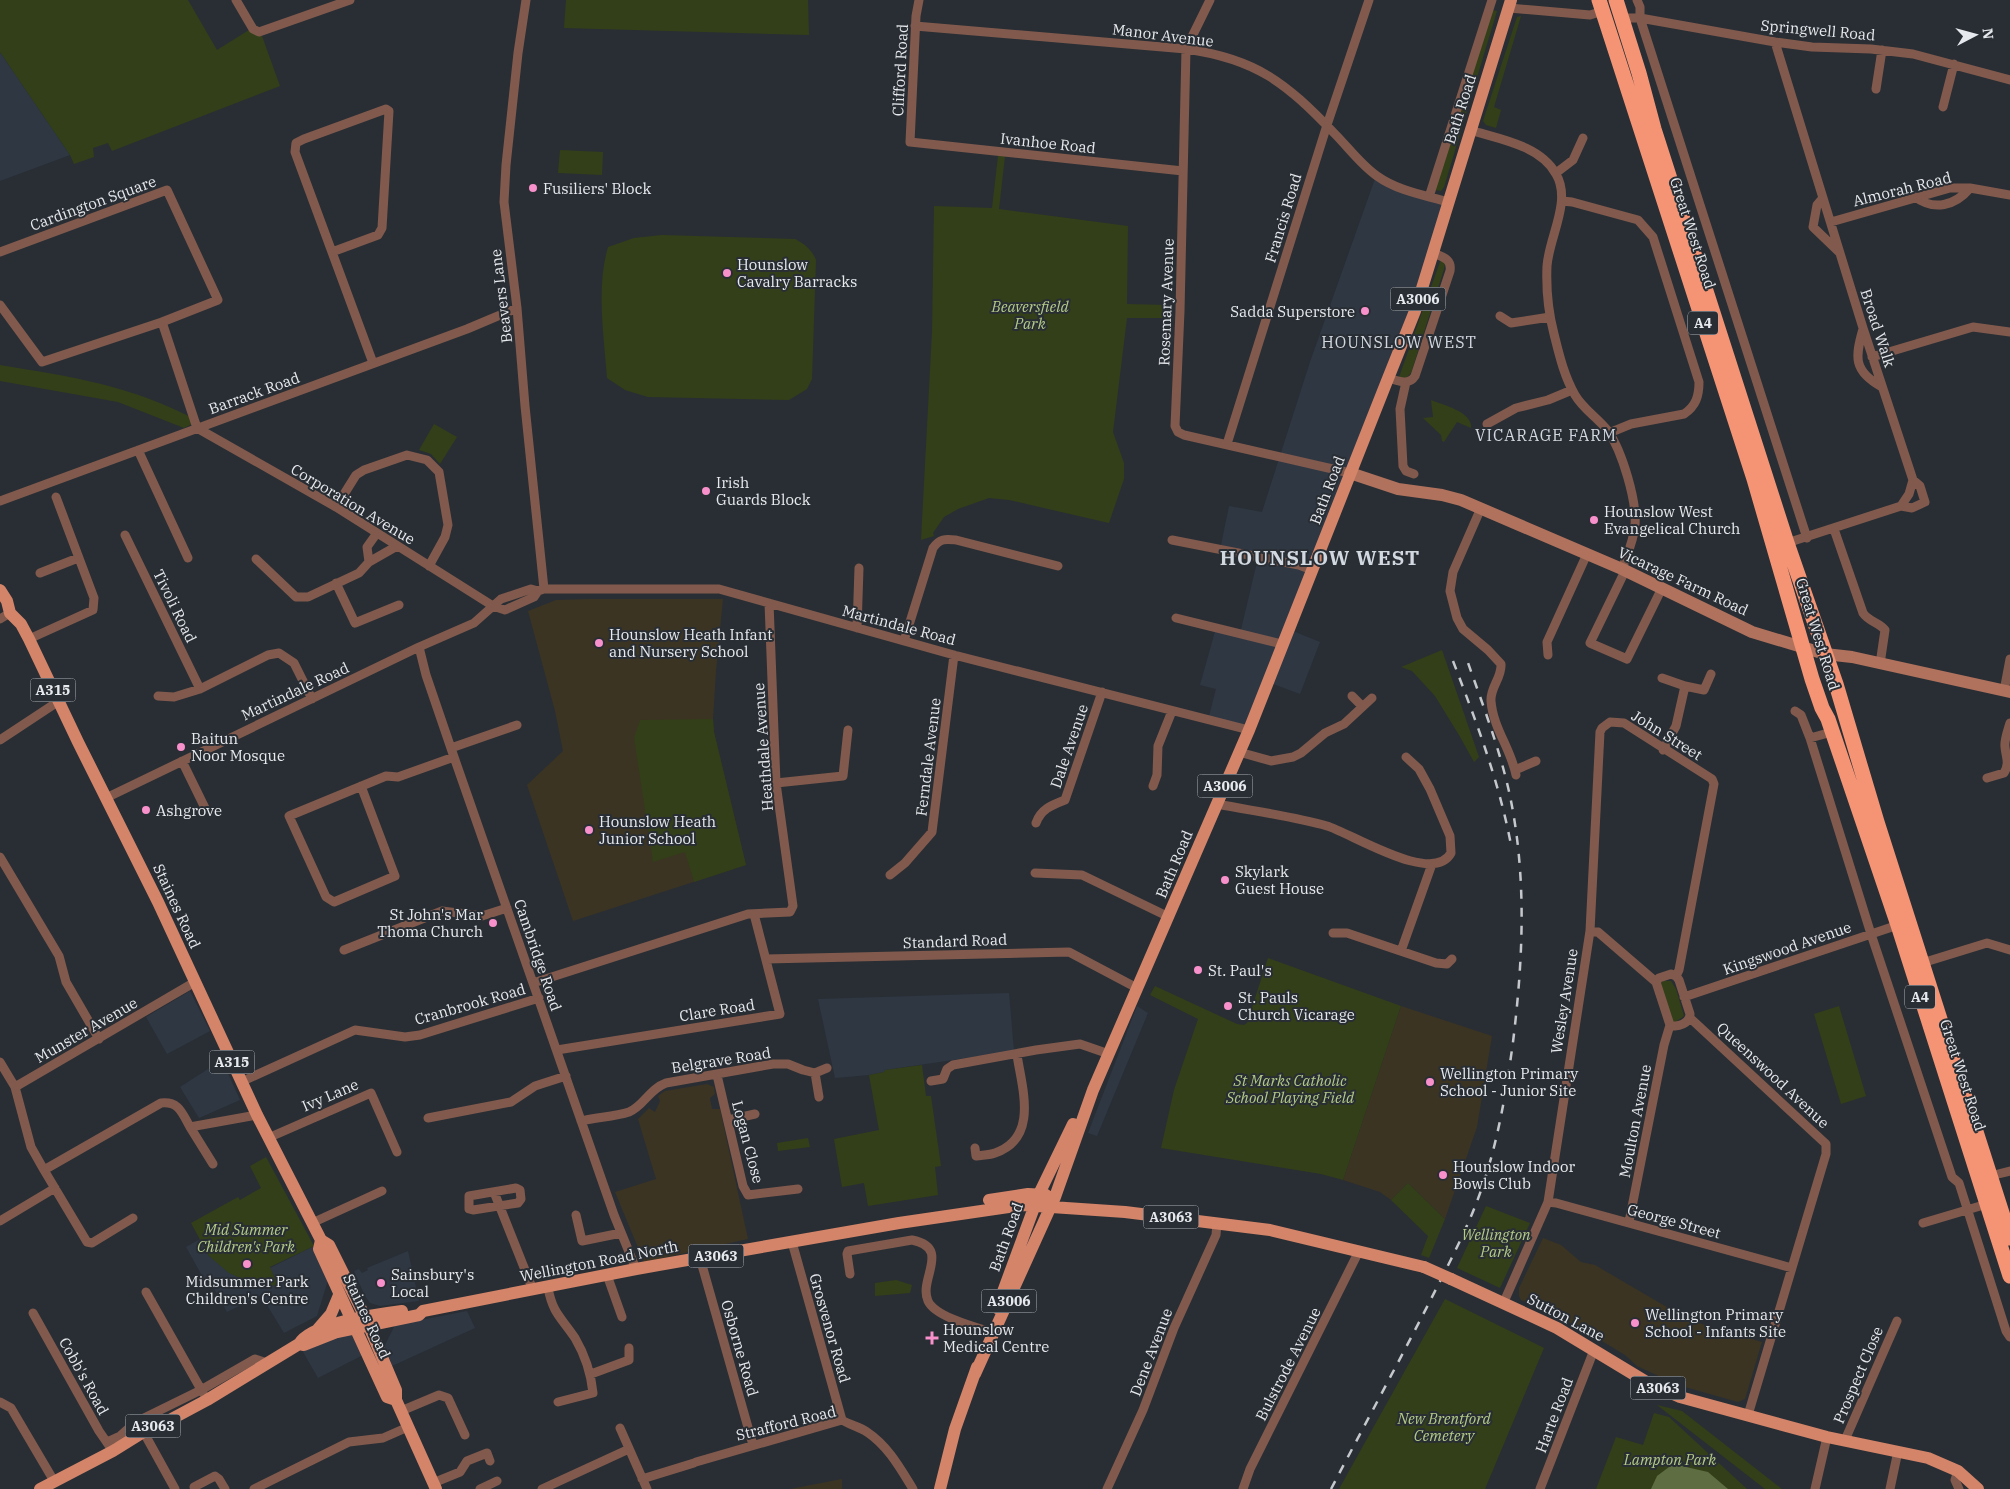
<svg xmlns="http://www.w3.org/2000/svg" width="2010" height="1489" font-family="'IBM Plex Serif',serif">
<style>
.built{fill:#2f3743}
.education{fill:#3b3423}
.green{fill:#333f18}
.forest{fill:#5f6d43}
.lines{fill:none;stroke-linecap:round;stroke-linejoin:round}
.street{stroke:#815a4d;stroke-width:9}
.secondary{stroke:#b0725d;stroke-width:12}
.primary{stroke:#d38469;stroke-width:12}
.highway{stroke:#f49474;stroke-width:15}
.rail{stroke:#c5c8cc;stroke-width:2.5;stroke-dasharray:9 9;stroke-linecap:butt}
.primary-bridge{stroke:#d38469;stroke-width:12}
.poi-dot{fill:#f890cb;stroke:#292e34;stroke-width:2}
.labels{text-anchor:middle;dominant-baseline:central;stroke-width:4;stroke-linejoin:round;paint-order:stroke}
.shield{fill:#292e34;stroke:#adb1b6;stroke-width:1}
.shield-label{font-size:14px;font-weight:bold;fill:#e6e9ed}
.street-label{font-size:15px;fill:#e6e9ed;stroke:#292e34}
.poi-label{font-size:15px;fill:#e6e9ed;stroke:#292e34;text-anchor:start}
.park-label{font-size:15px;font-style:italic;fill:#b4cb87;stroke:#292e34}
.neighbourhood-label{font-size:16px;letter-spacing:1px;fill:#d2d8e0;stroke:#292e34}
.district-label{font-size:20px;font-weight:bold;letter-spacing:1px;fill:#d2d8e0;stroke:#292e34}
</style>
<rect width="100%" height="100%" fill="#292e34"/>
<!-- built -->
<path class="built" d="M0,52L70,155L0,181Z
M1376,176L1448,202L1433,253L1288,629L1320,642L1300,694L1268,682L1249,730L1208,720L1216,689L1200,685L1216,628L1240,634L1258,558L1220,550L1229,506L1262,512L1310,362Z
M190,991L210,1031L167,1054L146,1017Z
M1009,993L1014,1051L885,1070L884,1072L869,1075L835,1078L818,999Z
M1137,1006L1148,1013L1097,1136L1088,1133Z
M222,1060L240,1100L199,1118L180,1087Z
M200,1239L209,1256L278,1286L270,1268L314,1246L328,1280L317,1316L284,1333L261,1295L227,1312L210,1281H205L186,1247Z
M408,1251L419,1301L380,1306L370,1303L365,1296L354,1271L359,1269L362,1273L368,1270L367,1268Z
M467,1311L475,1328L392,1366L384,1347L395,1325Z
M354,1333L365,1354L318,1378L302,1350L311,1345Z"/>
<!-- education -->
<path class="education" d="M589,599H723L716,671L713,719L714,732L746,865L573,921L527,785L563,751L555,711L528,611L556,600Z
M1401,1006L1492,1036L1477,1127L1445,1219L1408,1183L1391,1200L1380,1192L1343,1180Z
M707,1084L714,1087L715,1094L710,1098L712,1109H720L748,1239L644,1262L615,1192L656,1179L638,1119L649,1108L655,1112L660,1101L658,1096L665,1091Z
M1543,1238L1561,1245L1581,1262L1595,1265L1689,1320L1762,1342L1745,1399L1738,1402L1678,1385L1637,1366L1625,1355L1577,1326L1521,1300L1519,1296V1288Z
M842,1479V1489H790Z"/>
<!-- green -->
<path class="green" d="M0,0H188L217,50L249,30L257,36H262L280,86L112,151L108,143L93,148L94,157L74,164L70,155L0,52Z
M566,0H808L809,35L564,28Z
M1492,10L1497,11L1444,187L1441,191L1435,190Z
M1521,16L1494,107L1501,110L1496,128L1486,125L1483,121L1517,17Z
M560,150L603,152L602,175L558,173Z
M998,156H1005L999,209L1128,226L1127,304L1169,305V318H1127L1113,432L1124,463V479L1109,523L1009,500L989,498L958,509L944,517L933,533L934,536L921,540L932,332L934,206L992,208Z
M662,235L795,239C805,244 812,250 816,260L812,379L807,389L789,400L648,397L625,390L607,378C604,337 596,287 608,247L634,238Z
M1441,259L1445,262L1444,269L1411,373L1406,378L1399,377Z
M0,365C73,377 131,385 198,421L184,428L118,402L0,381Z
M1431,400C1443,405 1473,412 1471,428L1457,422L1444,442L1442,441L1441,435L1423,418L1433,417Z
M434,424L457,437L440,464L431,454L419,450Z
M1442,650L1479,757L1474,762L1459,735L1435,696L1412,671L1401,667Z
M713,719L714,732L746,865L694,882L685,852L653,862L634,738L640,720Z
M1268,958L1401,1006L1343,1180L1321,1174L1161,1148L1174,1090L1198,1019L1150,995L1155,986L1237,1024L1244,1025L1247,1023Z
M1663,981H1671L1676,989L1684,1016L1674,1023L1668,1016L1659,986Z
M1839,1006L1866,1096L1841,1104L1814,1014Z
M922,1065L926,1096H931L941,1166L935,1167L938,1195L868,1206L864,1183L842,1187L834,1139L879,1130L869,1075L884,1072L885,1070Z
M808,1138L810,1147L778,1151L777,1143Z
M266,1157L314,1246L270,1267L278,1286L251,1283L229,1273L209,1256L191,1223L238,1197L240,1200L261,1188L250,1166Z
M1408,1183L1445,1219L1429,1258L1421,1255L1428,1236L1391,1200Z
M1486,1206L1530,1223L1500,1288L1457,1268Z
M896,1280L912,1285L910,1293L875,1296V1283Z
M1445,1299L1544,1348L1485,1489H1339Z
M1657,1405L1682,1411L1782,1489H1765Z
M1654,1413L1669,1417L1747,1489H1596L1616,1437L1643,1445Z"/>
<!-- forest -->
<path class="forest" d="M1673,1464L1708,1472L1728,1489H1651L1657,1476Z"/>
<g class="lines">
<!-- street -->
<path class="street" d="M236,0L253,29L259,32L350,0
M526,0L518,53L506,165L504,202L517,308L525,406L544,589
M919,0L916,16L910,142L1183,171
M1210,0L1186,49L1180,311L1175,426L1178,432L1184,435L1350,473
M1637,0L1640,7V18L1807,538
M1509,8L1590,15L1603,11
M1623,21L1628,18H1640L1775,42L1812,47L1871,49L1913,54L2010,80
M915,26L1186,49C1257,59 1286,83 1334,133C1348,147 1361,165 1377,176C1398,191 1424,195 1448,202
M1775,42L1863,328L1913,480L1909,494L1901,506L1787,543
M1876,89L1882,50
M1943,107L1954,64
M1470,130C1499,139 1540,145 1556,174C1572,201 1549,237 1547,266C1546,289 1548,311 1554,334C1559,354 1564,376 1575,395C1583,409 1598,418 1608,431C1622,451 1637,501 1635,525C1634,540 1627,555 1622,569
M1556,173L1573,160L1583,138
M1429,197L1492,0
M1915,197C1934,211 1955,206 1970,188
M1823,198L1817,205L1813,227L1839,252
M1562,201L1572,202L1638,220L1653,237L1699,382C1699,396 1696,406 1684,414L1631,424L1609,433
M1831,222L1950,188H1970L2010,195
M0,252L167,190L218,300L162,322
M332,252L378,235L382,228L389,111L386,109L304,139L296,143L295,152C321,223 347,293 373,363
M0,305L42,362L162,322L197,428
M1500,316L1511,323L1550,317
M1863,329C1855,357 1853,371 1882,387
M1872,357L1973,327L2010,332
M1388,378C1398,381 1409,386 1415,376L1450,271C1452,259 1443,257 1433,253
M1406,382L1400,409L1403,466L1406,471L1414,474
M1487,424L1516,408L1548,400L1572,390
M197,428L336,507L493,606L505,610L534,597L538,591L544,589H719L954,655L1249,730
M1227,444L1327,125L1369,0
M138,450L188,558
M0,501L467,329L517,308
M1901,506L1912,508L1925,502L1920,486L1913,480
M336,507L356,475L364,470L407,455L427,460L439,472L448,525L445,537L429,566
M1481,508L1453,572L1450,591L1457,618L1463,629L1488,650L1501,664C1502,678 1490,687 1491,701C1493,728 1511,749 1516,775
M1834,529L1863,613C1869,622 1879,622 1885,630L1880,664
M125,535L200,689
M1172,540L1299,565L1312,570
M256,559L296,597H308L359,573L369,562L367,547L377,533
M369,562L397,546
M1625,571L1590,643L1627,659L1662,588
M40,573L78,558
M336,583L355,623L399,605
M1176,618L1282,644
M0,619L10,613
M857,628L859,568
M29,639L93,610L94,598L56,497
M904,641L933,548C940,538 946,539 956,540L1058,566
M419,647L426,675L454,757L614,1215L636,1269
M1548,655L1547,642L1587,554
M1662,678L1685,686
M2004,691L2010,659
M158,696L174,697L200,689L268,655L279,653L294,663L312,699
M1352,696L1362,706
M1795,711L1801,715L1810,738L1871,934L1952,1177L1959,1183L2006,1331L2010,1337
M1810,738L1832,732
M0,740L59,701
M451,748L517,725
M1663,750L1676,726L1685,686L1704,690L1711,674
M1239,752L1271,761L1293,757L1301,753L1325,733L1344,724L1372,698
M182,761L205,808
M1515,770L1536,761
M1987,778L2004,773C2010,763 2006,758 2005,747C2004,740 2008,730 2010,723
M776,783L843,776L848,730
M361,786L395,876L334,902L326,897L289,816L386,776L398,777L454,757
M1153,786L1157,775L1158,746L1172,711
M106,798L419,647L474,623L501,599L531,589L538,591
M1217,804C1253,811 1292,816 1327,826C1351,833 1433,886 1451,853L1450,836L1430,789L1419,769L1406,757
M1036,823C1041,809 1052,805 1065,800L1102,692
M0,857L59,956L66,982L99,1039
M1035,873L1082,875L1169,917
M890,875L905,863L932,832L954,655
M1590,931L1598,932L1656,982
M1333,933H1347L1436,963L1447,964L1452,959
M344,950L442,911L482,916L507,908
M1401,951L1432,864
M766,959L1069,952L1137,988
M1922,963L1987,943L2010,950
M1671,974L1676,976L1679,980L1690,1014C1690,1023 1678,1028 1670,1025L1656,982L1659,978Z
M533,983L748,914L790,912L793,906L776,783L769,603
M1684,997L1898,925
M1690,1018L1826,1144V1154L1748,1415
M557,1050L780,1014L754,914
M0,1062L15,1087L195,982
M815,1073L819,1097
M717,1075L743,1186L748,1195L798,1189
M931,1081L943,1079L947,1069L953,1065L1036,1050L1080,1044L1109,1054
M241,1082L355,1030L405,1037L420,1035L539,998
M15,1087L31,1147L44,1170
M428,1118L511,1102L535,1086L566,1076
M728,1120L755,1114
M581,1121C596,1117 614,1117 629,1112C644,1106 649,1089 666,1083L773,1064H788L803,1070L815,1073L827,1068
M268,1138L371,1093L397,1152
M975,1148L976,1156C982,1155 990,1155 995,1153C1039,1138 1022,1088 1017,1055
M213,1164L190,1127L257,1115
M1990,1176L2010,1171
M516,1188L520,1190L521,1199L518,1203L473,1210L469,1209V1196Z
M494,1192L533,1290
M1548,1202L1556,1203L1792,1268
M576,1215L582,1241L621,1233
M133,1218L92,1243L87,1242L44,1170L161,1103C179,1101 182,1113 190,1127
M0,1221L55,1188
M1629,1222L1664,1045L1670,1025
M312,1223L382,1191
M1923,1223L1987,1204
M792,1242L842,1420
M700,1258L753,1445
M850,1274L847,1254L848,1251L912,1240C952,1248 918,1279 928,1301C935,1317 978,1328 994,1333
M607,1275L622,1317
M548,1288C553,1314 561,1317 575,1338C585,1355 591,1373 593,1393L558,1402
M146,1292L203,1393
M1503,1304L1548,1202L1590,931L1600,732L1602,728L1610,722L1624,723L1712,779L1714,784L1679,970L1676,976
M33,1313L99,1431L110,1447
M591,1374L629,1360V1348
M0,1402L11,1408L54,1481
M401,1411L439,1395L448,1398L465,1435
M620,1428L647,1489
M143,1431L175,1489
M1845,1440L1897,1321
M107,1442L120,1436L130,1427L144,1418L201,1390L255,1359L267,1363
M696,1462L842,1420C850,1425 860,1427 867,1432C888,1446 900,1468 913,1489
M1958,1471L1955,1480L1959,1489
M642,1479L694,1463
M433,1483L460,1472L467,1461L487,1453L490,1461
M194,1487L215,1476L219,1479L225,1489
M254,1489L349,1442L383,1438L408,1427
M480,1489L497,1481
M542,1489L629,1449
M1107,1489L1143,1410L1174,1328L1216,1235L1217,1223
M1243,1489L1250,1469L1359,1251
M1540,1489L1594,1350
M1815,1489L1827,1437
M1890,1489L1898,1451"/>
<!-- secondary -->
<path class="secondary" d="M1350,473L1398,489L1442,495L1461,500L1622,569L1752,632L1825,654L1852,657L2010,692"/>
<!-- primary -->
<path class="primary" d="M0,590L7,601L10,613L21,624L29,639L78,742L158,902L257,1115L321,1240L329,1245L365,1317L396,1390V1400L436,1489
M989,1200L1028,1194L1046,1195
M321,1240L319,1249L387,1397L396,1400
M1451,1279L1557,1328L1648,1383L1680,1397L1827,1437L1928,1458L1958,1471L1978,1489
M997,1308L1039,1194L1073,1124
M318,1329L331,1314L339,1295
M299,1344L304,1345L337,1332L419,1315L423,1311L636,1269L899,1223L1022,1205L1125,1212L1270,1230L1424,1267
M975,1374L1055,1197L1093,1090L1249,730L1385,386L1415,311L1511,0
M40,1489L113,1451L150,1428L166,1422L207,1400L299,1344C310,1323 379,1314 402,1311
M940,1489L955,1429L977,1367"/>
<!-- highway -->
<path class="highway" d="M1599,0L1754,479L1812,679L1822,708L1828,719L1898,925L2010,1276
M1616,0L1639,73L1654,129L1787,543L1836,684L1877,822L2010,1238"/>
<!-- rail -->
<path class="rail" d="M1453,661C1476,721 1499,781 1511,845
M1331,1489C1363,1428 1396,1367 1428,1305C1443,1275 1459,1245 1472,1214C1495,1159 1505,1101 1513,1042C1523,960 1527,878 1510,796C1500,749 1482,703 1466,657"/>
<!-- primary-bridge -->
<path class="primary-bridge" d="M1424,1267L1451,1279"/>
</g>
<!-- markers -->
<g class="poi-dot">
<circle cx="533" cy="188" r="5"/>
<circle cx="727" cy="273" r="5"/>
<circle cx="1365" cy="311" r="5"/>
<circle cx="706" cy="491" r="5"/>
<circle cx="1594" cy="520" r="5"/>
<circle cx="599" cy="643" r="5"/>
<circle cx="181" cy="747" r="5"/>
<circle cx="146" cy="810" r="5"/>
<circle cx="589" cy="830" r="5"/>
<circle cx="1225" cy="880" r="5"/>
<circle cx="493" cy="923" r="5"/>
<circle cx="1198" cy="970" r="5"/>
<circle cx="1228" cy="1006" r="5"/>
<circle cx="1430" cy="1082" r="5"/>
<circle cx="1443" cy="1175" r="5"/>
<circle cx="247" cy="1264" r="5"/>
<circle cx="381" cy="1283" r="5"/>
<circle cx="1635" cy="1323" r="5"/>
<path d="M929.5 1330.5h5v5h5v5h-5v5h-5v-5h-5v-5h5z"/>
</g>
<g class="labels">
<!-- shield labels -->
<g class="shield">
<rect x="1390.5" y="287.5" width="55" height="23" rx="4"/>
<rect x="1688" y="311.5" width="30" height="23" rx="4"/>
<rect x="30.5" y="678.5" width="45" height="23" rx="4"/>
<rect x="1197.5" y="774.5" width="55" height="23" rx="4"/>
<rect x="1905" y="985.5" width="30" height="23" rx="4"/>
<rect x="209.5" y="1050.5" width="45" height="23" rx="4"/>
<rect x="1143.5" y="1205.5" width="55" height="23" rx="4"/>
<rect x="688.5" y="1244.5" width="55" height="23" rx="4"/>
<rect x="981.5" y="1289.5" width="55" height="23" rx="4"/>
<rect x="1630.5" y="1376.5" width="55" height="23" rx="4"/>
<rect x="125.5" y="1414.5" width="55" height="23" rx="4"/>
</g>
<g class="shield-label">
<text x="1418" y="299">A3006</text>
<text x="1703" y="323">A4</text>
<text x="53" y="690">A315</text>
<text x="1225" y="786">A3006</text>
<text x="1920" y="997">A4</text>
<text x="232" y="1062">A315</text>
<text x="1171" y="1217">A3063</text>
<text x="716" y="1256">A3063</text>
<text x="1009" y="1301">A3006</text>
<text x="1658" y="1388">A3063</text>
<text x="153" y="1426">A3063</text>
</g>
<!-- street labels -->
<g class="street-label">
<text transform="translate(1818 30) rotate(5)">Springwell Road</text>
<text transform="translate(1163 35) rotate(7)">Manor Avenue</text>
<text transform="translate(900 70) rotate(-87)">Clifford Road</text>
<text transform="translate(1460 109) rotate(-72)">Bath Road</text>
<text transform="translate(1048 143) rotate(6)">Ivanhoe Road</text>
<text transform="translate(1902 189) rotate(-14)">Almorah Road</text>
<text transform="translate(93 203) rotate(-20)">Cardington Square</text>
<text transform="translate(1283 218) rotate(-73)">Francis Road</text>
<text transform="translate(1693 233) rotate(72)">Great West Road</text>
<text transform="translate(501 296) rotate(-97)">Beavers Lane</text>
<text transform="translate(1166 302) rotate(-88)">Rosemary Avenue</text>
<text transform="translate(1878 328) rotate(72)">Broad Walk</text>
<text transform="translate(254 393) rotate(-20)">Barrack Road</text>
<text transform="translate(1327 490) rotate(-69)">Bath Road</text>
<text transform="translate(353 504) rotate(31)">Corporation Avenue</text>
<text transform="translate(1683 581) rotate(25)">Vicarage Farm Road</text>
<text transform="translate(175 606) rotate(64)">Tivoli Road</text>
<text transform="translate(899 625) rotate(15)">Martindale Road</text>
<text transform="translate(1818 634) rotate(73)">Great West Road</text>
<text transform="translate(295 691) rotate(-25)">Martindale Road</text>
<text transform="translate(1667 735) rotate(32)">John Street</text>
<text transform="translate(1069 746) rotate(-71)">Dale Avenue</text>
<text transform="translate(763 747) rotate(-94)">Heathdale Avenue</text>
<text transform="translate(928 757) rotate(-83)">Ferndale Avenue</text>
<text transform="translate(1174 864) rotate(-67)">Bath Road</text>
<text transform="translate(177 906) rotate(65)">Staines Road</text>
<text transform="translate(955 941) rotate(-2)">Standard Road</text>
<text transform="translate(1787 948) rotate(-19)">Kingswood Avenue</text>
<text transform="translate(538 955) rotate(71)">Cambridge Road</text>
<text transform="translate(1564 1001) rotate(-81)">Wesley Avenue</text>
<text transform="translate(470 1004) rotate(-16)">Cranbrook Road</text>
<text transform="translate(717 1010) rotate(-9)">Clare Road</text>
<text transform="translate(86 1030) rotate(-30)">Munster Avenue</text>
<text transform="translate(721 1060) rotate(-9)">Belgrave Road</text>
<text transform="translate(1773 1075) rotate(43)">Queenswood Avenue</text>
<text transform="translate(1963 1075) rotate(72)">Great West Road</text>
<text transform="translate(330 1095) rotate(-23)">Ivy Lane</text>
<text transform="translate(1635 1121) rotate(-79)">Moulton Avenue</text>
<text transform="translate(748 1142) rotate(75)">Logan Close</text>
<text transform="translate(1674 1221) rotate(15)">George Street</text>
<text transform="translate(1006 1237) rotate(-70)">Bath Road</text>
<text transform="translate(599 1261) rotate(-11)">Wellington Road North</text>
<text transform="translate(367 1316) rotate(65)">Staines Road</text>
<text transform="translate(1566 1317) rotate(28)">Sutton Lane</text>
<text transform="translate(830 1328) rotate(74)">Grosvenor Road</text>
<text transform="translate(740 1348) rotate(74)">Osborne Road</text>
<text transform="translate(1151 1352) rotate(-69)">Dene Avenue</text>
<text transform="translate(1288 1364) rotate(-63)">Bulstrode Avenue</text>
<text transform="translate(1858 1375) rotate(-67)">Prospect Close</text>
<text transform="translate(84 1376) rotate(61)">Cobb's Road</text>
<text transform="translate(1554 1415) rotate(-69)">Harte Road</text>
<text transform="translate(786 1423) rotate(-14)">Strafford Road</text>
</g>
<!-- poi labels -->
<g class="poi-label">
<text x="543" y="188">Fusiliers' Block</text>
<text x="737" y="264">Hounslow<tspan x="737" dy="17">Cavalry Barracks</tspan></text>
<text x="1355" y="311" text-anchor="end">Sadda Superstore</text>
<text x="716" y="482">Irish<tspan x="716" dy="17">Guards Block</tspan></text>
<text x="1604" y="511">Hounslow West<tspan x="1604" dy="17">Evangelical Church</tspan></text>
<text x="609" y="634">Hounslow Heath Infant<tspan x="609" dy="17">and Nursery School</tspan></text>
<text x="191" y="738">Baitun<tspan x="191" dy="17">Noor Mosque</tspan></text>
<text x="156" y="810">Ashgrove</text>
<text x="599" y="821">Hounslow Heath<tspan x="599" dy="17">Junior School</tspan></text>
<text x="1235" y="871">Skylark<tspan x="1235" dy="17">Guest House</tspan></text>
<text x="483" y="914" text-anchor="end">St John's Mar<tspan x="483" dy="17">Thoma Church</tspan></text>
<text x="1208" y="970">St. Paul's</text>
<text x="1238" y="997">St. Pauls<tspan x="1238" dy="17">Church Vicarage</tspan></text>
<text x="1440" y="1073">Wellington Primary<tspan x="1440" dy="17">School - Junior Site</tspan></text>
<text x="1453" y="1166">Hounslow Indoor<tspan x="1453" dy="17">Bowls Club</tspan></text>
<text x="391" y="1274">Sainsbury's<tspan x="391" dy="17">Local</tspan></text>
<text x="247" y="1281" text-anchor="middle">Midsummer Park<tspan x="247" dy="17">Children's Centre</tspan></text>
<text x="1645" y="1314">Wellington Primary<tspan x="1645" dy="17">School - Infants Site</tspan></text>
<text x="943" y="1329">Hounslow<tspan x="943" dy="17">Medical Centre</tspan></text>
</g>
<!-- park labels -->
<g class="park-label">
<text x="1030" y="306">Beaversfield<tspan x="1030" dy="17">Park</tspan></text>
<text x="1290" y="1080">St Marks Catholic<tspan x="1290" dy="17">School Playing Field</tspan></text>
<text x="246" y="1229">Mid Summer<tspan x="246" dy="17">Children's Park</tspan></text>
<text x="1496" y="1234">Wellington<tspan x="1496" dy="17">Park</tspan></text>
<text x="1444" y="1418">New Brentford<tspan x="1444" dy="17">Cemetery</tspan></text>
<text x="1670" y="1459">Lampton Park</text>
</g>
<!-- neighbourhood labels -->
<g class="neighbourhood-label">
<text x="1399" y="342">HOUNSLOW WEST</text>
<text x="1546" y="435">VICARAGE FARM</text>
</g>
<!-- district labels -->
<g class="district-label">
<text x="1320" y="557">HOUNSLOW WEST</text>
</g>
</g>
<!-- north arrow -->
<g transform="translate(1975 35) rotate(84)" stroke="#292e34" stroke-width="4" paint-order="stroke">
<path d="M0-4L9 19L0 12L-9 19Z" fill="#e6e9ed"/>
<text y="-8" font-size="14" font-weight="bold" text-anchor="middle" fill="#e6e9ed">N</text>
</g>
</svg>
